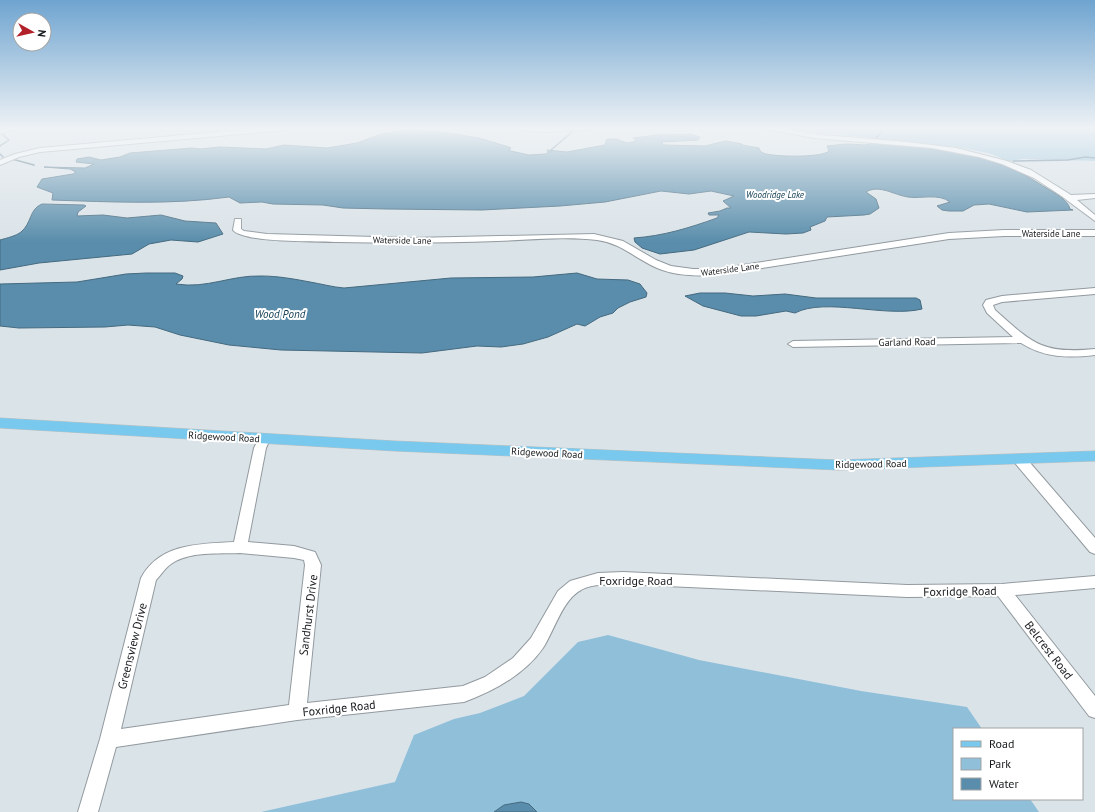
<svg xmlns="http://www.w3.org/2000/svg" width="1095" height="812" font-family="'PT Sans',sans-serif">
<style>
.green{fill:#90bfda}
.water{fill:#598dab;stroke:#456a80}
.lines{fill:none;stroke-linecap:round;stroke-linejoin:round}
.stream{stroke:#456a80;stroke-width:1.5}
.minor-casing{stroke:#929a9f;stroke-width:2}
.major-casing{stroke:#bebfbf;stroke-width:1}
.minor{fill:#fff;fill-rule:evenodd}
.major{fill:#78c9ed;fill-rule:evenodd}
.labels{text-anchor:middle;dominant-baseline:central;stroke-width:4;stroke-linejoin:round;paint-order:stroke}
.far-water-label{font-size:9px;font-style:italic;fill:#0d3a50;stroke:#fff}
.far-street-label{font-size:9px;fill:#171a1c;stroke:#fff}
.street-label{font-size:10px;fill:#171a1c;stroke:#fff}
.water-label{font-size:11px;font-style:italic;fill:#0d3a50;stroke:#fff}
.near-street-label{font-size:12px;fill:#171a1c;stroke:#fff}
</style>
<rect width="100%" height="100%" fill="#dae3e8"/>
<!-- green -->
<path class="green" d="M776,128H1095V161L1023,159L1009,161L988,153L957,147Z
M608,635L699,660L861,691L967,707L982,729H954V799H1030L1039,812H261L395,782L414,735L454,719L480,713L524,696L578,642Z"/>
<!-- water -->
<path class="water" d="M412,130L450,133L479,138L509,147L511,148L509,150L511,151L529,155L546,154L548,152L547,150L567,152L605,145L607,139H616L627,143L637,141L633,138L665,134L668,135L691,134L700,137L698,140L661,142L664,145L705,146L726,141L742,144V145L759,148C760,150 760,151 763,153C772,157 822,158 829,151L827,146L847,144L866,145L874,142C917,146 961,149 1001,164C1018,170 1033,180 1048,189C1055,193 1068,200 1070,209L1073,210L1027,212L989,204L974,205L963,211H949L942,210L937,206L950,202C939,193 921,199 908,197C894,195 879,184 866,192L876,199L879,208L870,214L864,215L827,217L825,221L810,227L811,230L803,233L786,234L749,232L694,250L660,254L642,248L635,242L634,238C663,236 689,228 717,218L719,215H709L708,213L720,211L727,208H731L723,201L734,196L711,191L689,194L661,191L605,202L560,206L482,210L386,209L343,208L323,205L273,204L262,202L240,203L229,197C171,205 111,202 52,200L53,193L37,187L42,179L73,174L76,172L70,169L44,167L85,168L94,164L76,162L77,159L89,157L101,160L120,157L130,153L192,148L200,149L220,147L266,149L284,145L327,148L357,143L381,134Z
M42,204L84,205L86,206L78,212L77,216L103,215L127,218L161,215L185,221L216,223L223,234L198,242L171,240L149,244L132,254L39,263L0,270V240C7,238 16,236 21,232C32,223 29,209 42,204Z
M146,273H175L183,276L182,279L176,284C207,289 231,275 261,276C278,276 294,279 310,282C322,284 332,287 344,288L451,278L533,277L577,273L597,279L628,280L640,284L647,293L646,297L630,302L618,308L613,313L600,317L585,326L577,324L548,337L523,344L501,347L477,346L422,353L281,350L229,345L180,335L155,327L128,325L105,327L19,328L0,326V284L77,282L126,274Z
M700,293H725L753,296L785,294L816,298H916L920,300L922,309C886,318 825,297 795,313L786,311L756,316H741L703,306L685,296Z
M521,802L529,804L537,812H494L504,805Z"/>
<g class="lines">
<!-- stream -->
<path class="stream" d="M876,138L882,132L881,128
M0,146L9,140L2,134
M551,152V150L572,132
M0,154L3,157
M12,159L34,165
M1013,161L1068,160L1085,157L1095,158"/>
<defs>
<path id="minor" d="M8,128H20L0,134V130Z
M261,128H289L286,130L40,152L19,157L0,165V160L15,154L40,148Z
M516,128H592L589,130L544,132L519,130Z
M759,128H775L823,135L907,142L956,148L1007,161L1031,170L1071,195L1095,194V198L1077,200L1095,215V221L1060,195L1034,178L1002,164L979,157L932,148L814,138Z
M235,219H241V229L244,231L267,234L412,238L594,234L623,241L656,260L671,266L693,269H717L949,233L1004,230H1095V236H1004L949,239L717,275C697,276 676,276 657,268C636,259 621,243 597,240C565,236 530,240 497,241C444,243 390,243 337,242C317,241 244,243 233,230Z
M1095,288V294L1002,302L993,305L995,310C1033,344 1042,354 1095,349V355C1069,358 1044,358 1021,343L793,347L788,344L793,341L1013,337L987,313L983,305L986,300L1002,296Z
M264,435L268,436L270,439L266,448L248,542L294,546L315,552L321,565L307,703L463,686L485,677L513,658L531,638L558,591L570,581L598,573L623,572L907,585L1002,584L1095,576V588L1015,595L1095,696V718L1089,716L998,596L907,597L623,584C610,585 593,583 581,590C563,599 554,631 543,648C525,674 494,691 464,702L297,720L116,747L98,812H78L100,739L141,578C160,543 199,544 234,542L254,448L260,436ZM240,553L294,558L304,560L305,565L289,705L121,729L156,580C161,575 165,568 171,564C189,551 218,554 240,553Z
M1020,456L1025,457L1095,538V554L1090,552L1015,463L1013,460L1015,457Z"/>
<path id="major" d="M0,418L395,441L838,460L1095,451V461L838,470L395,451L0,428Z"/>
</defs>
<!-- minor casing -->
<use href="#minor" class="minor-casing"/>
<!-- major casing -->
<use href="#major" class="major-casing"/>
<!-- minor -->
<use href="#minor" class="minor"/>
<!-- major -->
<use href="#major" class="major"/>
</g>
<!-- sky -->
<linearGradient id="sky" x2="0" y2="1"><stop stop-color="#6fa4d0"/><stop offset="0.53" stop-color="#eef2f5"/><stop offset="1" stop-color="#eef2f5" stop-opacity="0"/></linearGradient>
<rect width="1095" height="242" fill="url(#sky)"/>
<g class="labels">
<!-- far-water labels -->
<g class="far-water-label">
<text x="775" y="194">Woodridge Lake</text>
</g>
<!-- far-street labels -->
<g class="far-street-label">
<text x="1051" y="233">Waterside Lane</text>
<text transform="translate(402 240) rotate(1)">Waterside Lane</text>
<text transform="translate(730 269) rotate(-7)">Waterside Lane</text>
</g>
<!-- street labels -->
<g class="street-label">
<text transform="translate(907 342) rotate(-1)">Garland Road</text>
<text transform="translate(224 437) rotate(3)">Ridgewood Road</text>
<text transform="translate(547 453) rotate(3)">Ridgewood Road</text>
<text transform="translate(871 464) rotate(-1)">Ridgewood Road</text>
</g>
<!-- water labels -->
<g class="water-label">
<text x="280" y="314">Wood Pond</text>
</g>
<!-- near-street labels -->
<g class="near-street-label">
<text x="636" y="580">Foxridge Road</text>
<text transform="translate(960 591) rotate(-1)">Foxridge Road</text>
<text transform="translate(308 615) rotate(-83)">Sandhurst Drive</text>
<text transform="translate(132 646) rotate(-76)">Greensview Drive</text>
<text transform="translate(1049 650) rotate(52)">Belcrest Road</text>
<text transform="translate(339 708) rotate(-6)">Foxridge Road</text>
</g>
</g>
<!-- legend -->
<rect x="953" y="728" width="130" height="72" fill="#ffffff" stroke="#a2a3a4"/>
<rect x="961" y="741" width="20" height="6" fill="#78c9ed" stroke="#a2a3a4"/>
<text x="989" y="748" font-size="12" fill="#171a1c">Road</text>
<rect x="961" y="758" width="20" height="12" fill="#90bfda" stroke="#a2a3a4"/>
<text x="989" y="768" font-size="12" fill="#171a1c">Park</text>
<rect x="961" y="778" width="20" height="12" fill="#598dab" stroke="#a2a3a4"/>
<text x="989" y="788" font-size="12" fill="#171a1c">Water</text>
<!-- north arrow -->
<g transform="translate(32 32) rotate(98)"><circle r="19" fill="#ffffff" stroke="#a2a3a4"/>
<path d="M0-3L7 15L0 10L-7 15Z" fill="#b22129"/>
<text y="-6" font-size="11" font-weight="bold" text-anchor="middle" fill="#171a1c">N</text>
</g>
</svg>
